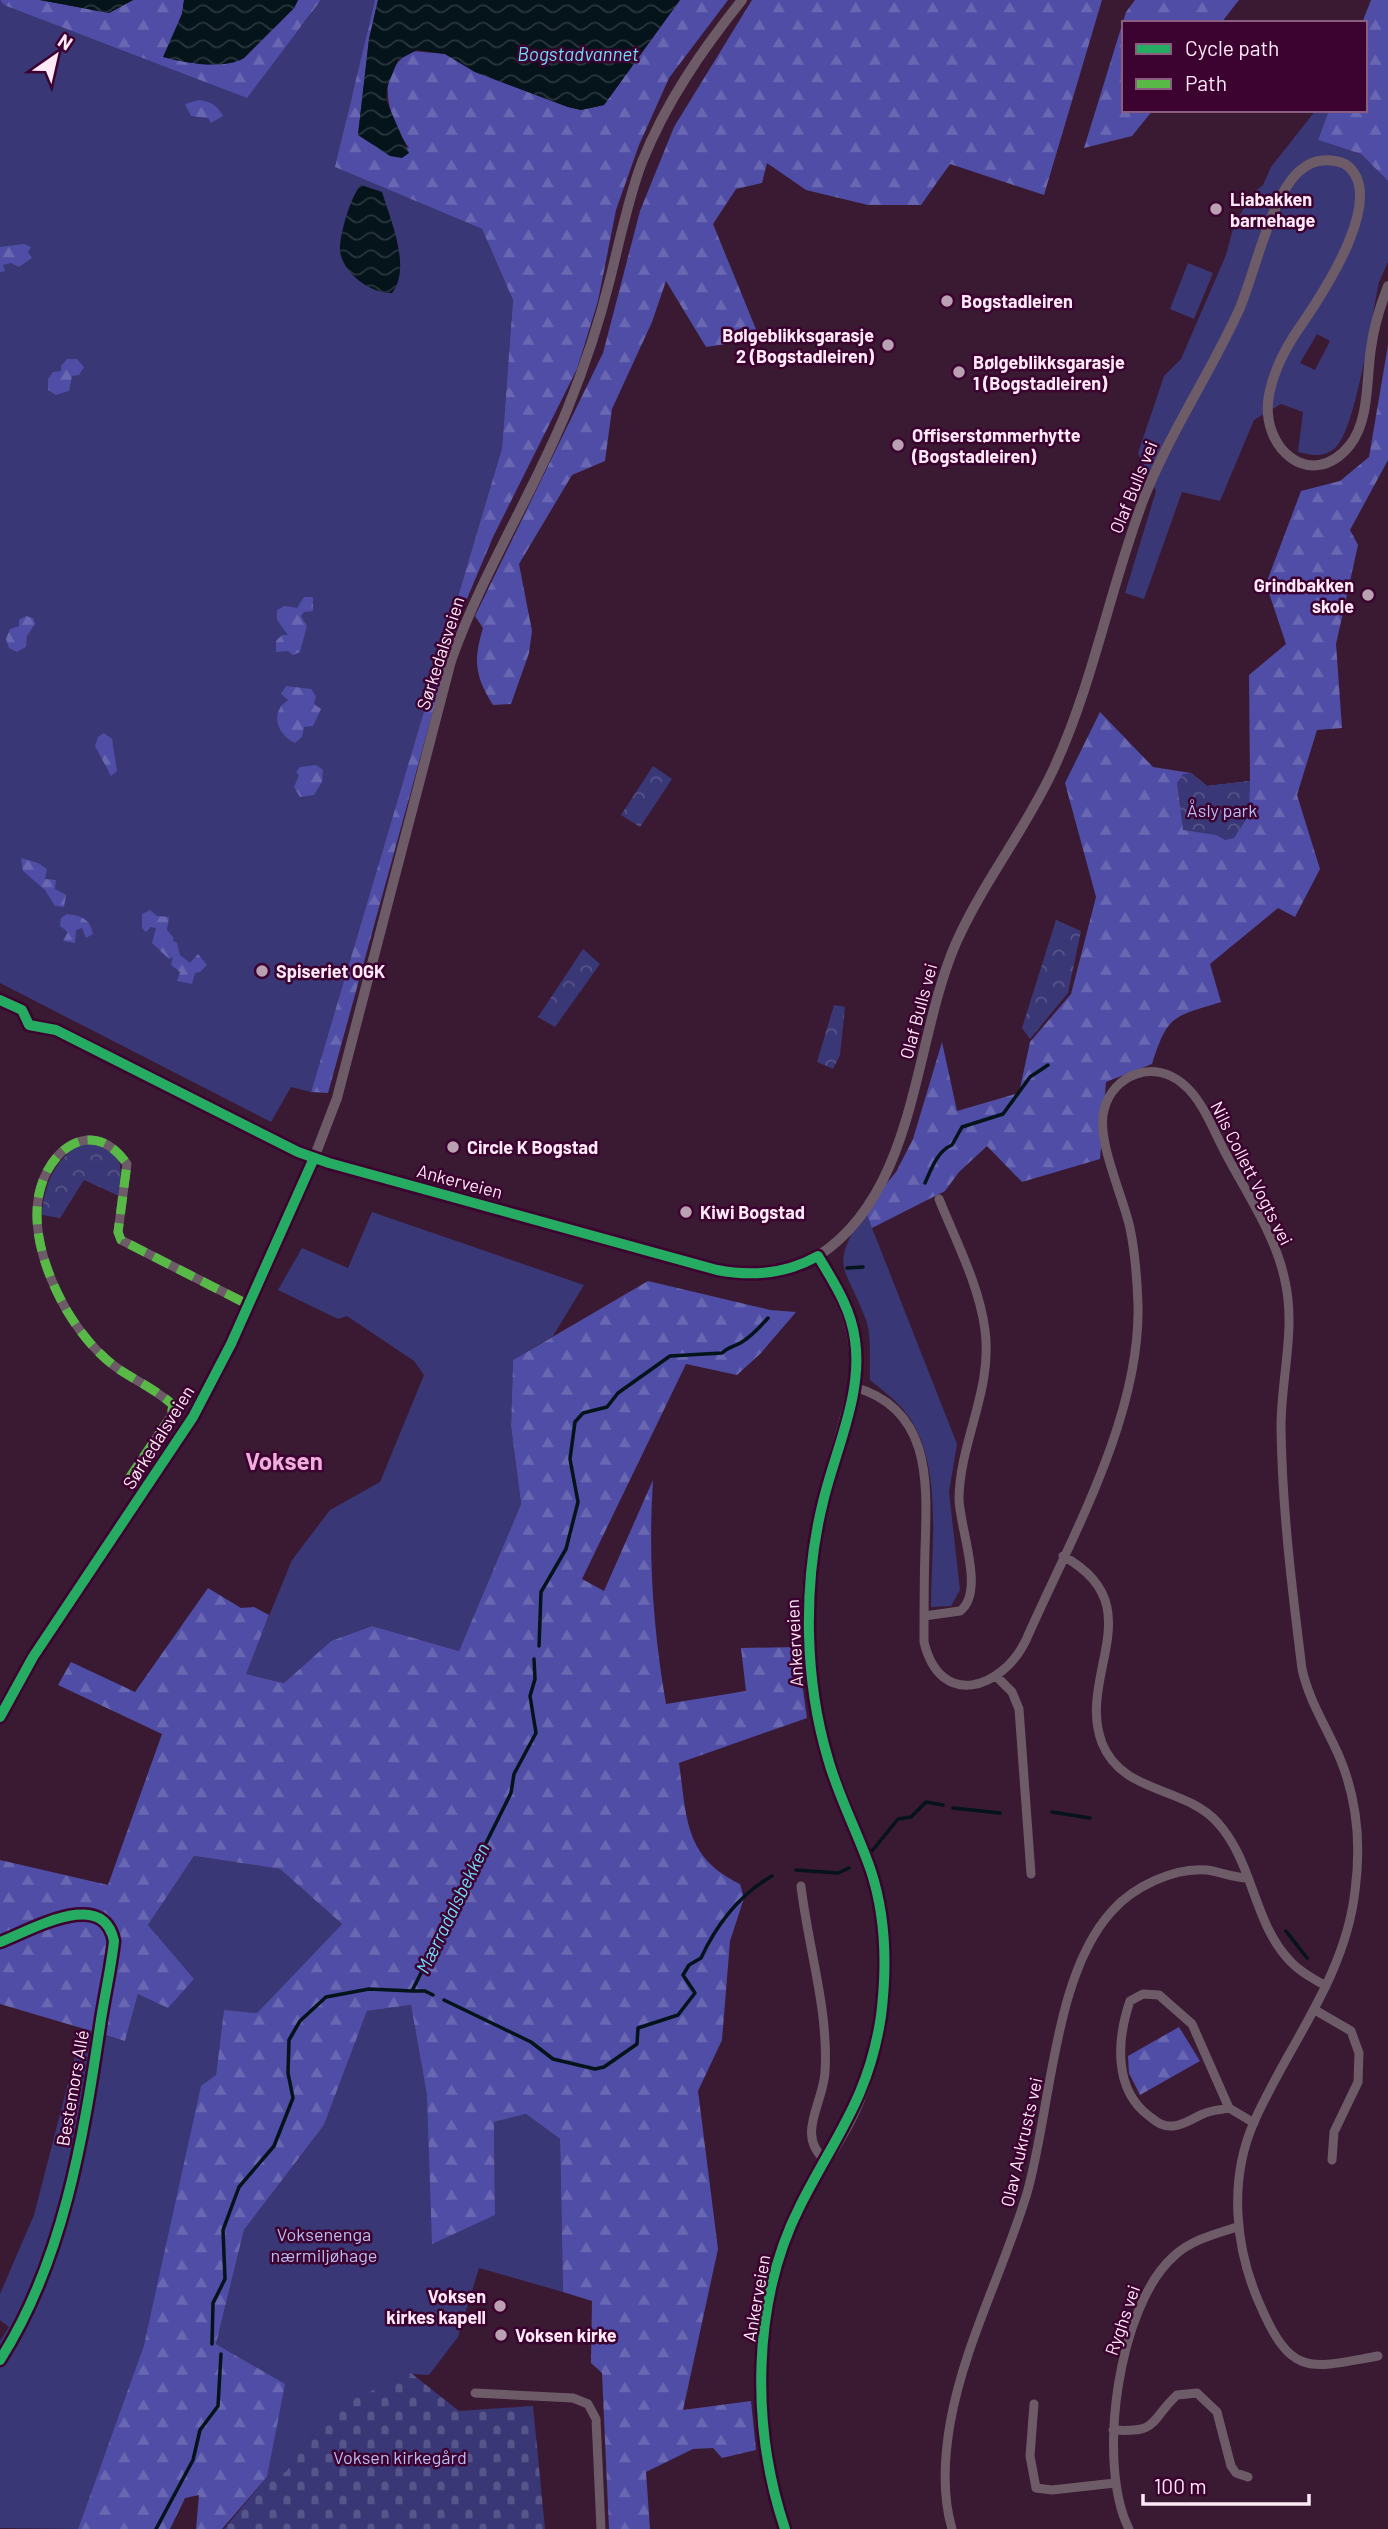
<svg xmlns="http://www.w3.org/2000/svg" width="1388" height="2529" font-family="Barlow,sans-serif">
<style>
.green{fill:#393775;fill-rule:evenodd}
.forest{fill:url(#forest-firs)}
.cemetery{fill:url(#cemetery-stones)}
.park{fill:url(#park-crowns)}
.water{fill:url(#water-waves)}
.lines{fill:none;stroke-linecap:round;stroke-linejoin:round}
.stream{stroke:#05131a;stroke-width:3.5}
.minor{stroke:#6d5b68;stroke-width:9}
.tertiary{stroke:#6d5b68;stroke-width:10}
.secondary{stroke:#715d6b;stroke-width:12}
.quiet{stroke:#58b947;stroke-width:9;stroke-dasharray:18 9;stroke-linecap:butt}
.cycleway-casing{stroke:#3c0230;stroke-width:15}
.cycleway{stroke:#26ab63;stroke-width:10}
.poi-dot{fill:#baa1b2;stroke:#3c0230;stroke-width:2.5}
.labels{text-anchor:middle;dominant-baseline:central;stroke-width:5;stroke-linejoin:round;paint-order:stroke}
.poi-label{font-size:18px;font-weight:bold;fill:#ffe9f7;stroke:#3c0230;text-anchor:start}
.street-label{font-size:18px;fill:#ffe9f7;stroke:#3c0230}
.park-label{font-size:18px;fill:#b8bff2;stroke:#3c0230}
.water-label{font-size:19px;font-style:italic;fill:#6fddfb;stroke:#3c0230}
.district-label{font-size:24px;font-weight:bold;fill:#f2acdd;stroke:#3c0230}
</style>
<defs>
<pattern id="forest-firs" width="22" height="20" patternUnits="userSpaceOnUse" patternTransform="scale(1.75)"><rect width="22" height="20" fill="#4f4da5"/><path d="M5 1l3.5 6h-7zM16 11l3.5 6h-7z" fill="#6967b2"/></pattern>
<pattern id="cemetery-stones" width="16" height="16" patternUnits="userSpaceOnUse" patternTransform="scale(1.75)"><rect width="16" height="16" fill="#393775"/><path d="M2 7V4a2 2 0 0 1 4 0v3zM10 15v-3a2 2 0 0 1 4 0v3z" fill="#575489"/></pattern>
<pattern id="park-crowns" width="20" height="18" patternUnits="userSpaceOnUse" patternTransform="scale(1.75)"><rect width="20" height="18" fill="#393775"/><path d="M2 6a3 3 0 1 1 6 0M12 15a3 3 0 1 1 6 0" fill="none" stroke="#575489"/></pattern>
<pattern id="water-waves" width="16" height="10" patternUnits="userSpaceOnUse" patternTransform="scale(1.75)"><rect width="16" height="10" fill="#05131a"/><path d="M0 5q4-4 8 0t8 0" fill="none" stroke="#2a353c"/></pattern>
</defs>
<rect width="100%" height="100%" fill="#3a1a33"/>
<!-- green -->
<path class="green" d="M0,0L4,5L298,31L321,0H375L354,89L355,94L352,95L336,167L482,229L513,300L502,448L311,1092L291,1087L271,1122L0,983Z
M1316,110H1329L1318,140L1361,154L1388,181V262L1379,282C1372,314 1356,433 1334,449C1322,458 1310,455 1298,452L1303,412L1281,404L1254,420L1220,501L1182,492L1144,599L1125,593L1156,491L1138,453L1164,376L1181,359L1226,255L1234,225L1253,193L1263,185L1271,167ZM1317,334L1330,341L1315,370L1300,363Z
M1188,263L1213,273L1194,319L1170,309Z
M865,1210L957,1444L949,1492L960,1590L951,1606L931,1607C931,1547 945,1456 902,1408C893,1398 881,1389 870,1380C869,1362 872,1337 866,1320C844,1261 829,1271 865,1210Z
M372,1212L584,1285L553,1336L513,1360L511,1426L521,1504L459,1651L372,1626L331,1641L284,1683L245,1674L292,1560L330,1510L380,1482L424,1375L414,1361L347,1316L338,1319L278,1290L302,1248L348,1268Z
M194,1856L280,1869L342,1924L257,2013L224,2011L216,2075L144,2345L78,2529L0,2528V2341L9,2327L0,2320V2294L34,2215L82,2029L125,2041L138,1994L194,1980L148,1925Z
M411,2005L427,2096L495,2215L494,2122L526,2114L560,2139L563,2292L479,2268L458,2337L429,2375L411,2374L317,2429L286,2473L267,2477L284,2384L216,2344L244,2230L324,2125L367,2011Z"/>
<!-- forest -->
<path class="forest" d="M0,0H40L109,13L133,0H184L182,14L164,57C186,63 223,70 244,58L294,8L298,0H321L247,98L4,5Z
M375,0H378L369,39L358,135L409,148C388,117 373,74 412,51L445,54L475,72L568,107L581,110L604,105L680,0H728L669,78L639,145L616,210L598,301L577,369L493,537L458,620L328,1093L311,1092L502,448L513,300L482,229L335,167Z
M752,0H1102L1044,195L950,164L921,205H868L806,190L767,163L762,183L736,189L713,224L760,339L706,347L666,281L652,322L612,409L605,461L572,475L519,564L532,631L529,653L511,704L493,705C475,676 473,661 483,628L475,616L603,353L640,211L674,127Z
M1135,0H1239L1221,23H1124V110H1153L1132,136L1084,148L1126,12Z
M1371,0H1388V181L1361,154L1318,140L1329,110H1365V23H1362Z
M199,100C210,102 217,104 223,116L211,123L208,118L191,116L185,104Z
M24,244L31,247L28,252L32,258L19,267L11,263L3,265L5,271L0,272V247Z
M1388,345V460L1350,530L1358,545L1336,644L1342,728L1317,730L1297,795L1320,869L1295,917L1278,908L1210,964L1221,1002C1173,1017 1168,1014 1152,1064L1106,1082L1100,1159L1022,1182L987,1146L959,1172L945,1191L872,1228L865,1210L896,1172L913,1139L942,1042L957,1111L1019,1093L1030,1042L1071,994L1096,897L1065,783L1100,712L1153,767L1191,773L1207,786L1250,781L1249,675L1286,644L1266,584L1301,491L1340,481L1369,457Z
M67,359H77L84,367L79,375L72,376L69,391L56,395L48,390V379L53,372L61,371V366Z
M304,597H313V611L304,612L301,616L307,626L300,652L293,655L288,651L276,652V641L282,635H288L277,620V610L285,606L297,608Z
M26,616L33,618L35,624L27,636L26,647L17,652L9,648L6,639L10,629L19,626V620Z
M286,686L311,689L316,696L314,704L321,709L313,726L304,727L302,737L295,743C282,737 272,722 280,708C281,704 286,703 288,700L281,694Z
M104,733L112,739L117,771L111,776L95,746L98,737Z
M316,765L323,770L322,782L314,795L300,797L294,787L299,775L296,772L300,767Z
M21,858L38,863L47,869L45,879L56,880L55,889L66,895L64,907L55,906L45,890L23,871Z
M150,910L157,916L169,917L167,930L174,938L172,940L177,943L180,955L190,963L198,954L207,965L200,972L195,973L192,984L177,981L180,972L171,965L173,957L169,959L152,943L156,928L151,927L146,932L142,928V914Z
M67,914C82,916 90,919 93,934L86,938L82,928L76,930L75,943L63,941L68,932L60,926L61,918Z
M648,1281L770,1310L796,1312L761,1353L737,1375L686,1364L582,1579L604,1591L653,1480C648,1555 653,1629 666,1704L746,1691L741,1648L797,1647L807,1718L679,1763C687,1818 684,1857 740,1884L744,1898L730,1941L722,2040L698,2091L718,2249L683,2410L751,2401L756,2450L722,2458L713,2448L693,2449L646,2472L650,2529H609L602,2373L591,2363L592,2301L563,2292L560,2139L526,2114L494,2122L495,2215L432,2244L427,2096L411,2005L367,2011L324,2125L244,2230L216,2344L285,2384L267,2477L222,2529H196L199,2495L185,2498L170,2529H78L144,2345L201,2086L216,2075L224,2010L257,2013L342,1924L280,1869L194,1856L148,1925L194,1979L168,2008L138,1994L125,2041L0,2004V1860L108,1885L162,1734L58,1685L71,1662L135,1692L208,1588L241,1608L254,1607L269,1615L246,1674L284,1683L331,1641L372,1626L459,1651L521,1504L511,1426L513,1360Z
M1179,2027L1200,2061L1140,2095L1129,2073L1128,2056Z"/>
<!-- cemetery -->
<path class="cemetery" d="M411,2373L459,2411L533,2406L545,2529H224L267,2477L286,2472L317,2429L356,2398Z"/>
<!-- park -->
<path class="park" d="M653,766L672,779L640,827L621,815Z
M1191,773L1207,786L1250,781L1249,815L1234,838L1225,840L1216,835L1183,830L1177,783L1183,774Z
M1056,920L1081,931L1068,993L1030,1039L1022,1028Z
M583,949L600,964L555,1027L538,1017Z
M834,1005L845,1007L840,1055L833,1069L817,1062Z
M82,1143C123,1143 123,1163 119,1196L84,1180L60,1218L42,1215C44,1184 55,1159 82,1143Z"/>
<!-- water -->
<path class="water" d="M40,0H133L109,13Z
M184,0H298L294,8L244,58C224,70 185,63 163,57L182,14Z
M378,0H680L604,105L581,110L568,107L475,72L445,54L417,50L398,60L387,87L386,100L409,153L402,158L390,156L358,135L369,39Z
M361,185L382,192C390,219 412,268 392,293C372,294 343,274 340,251C339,236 351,195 361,185Z"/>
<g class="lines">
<!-- stream -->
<path class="stream" d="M925,1183C931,1170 937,1151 952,1145L962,1127L1003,1114L1030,1077L1048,1065
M847,1268L863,1267
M539,1646L541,1592L566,1549L578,1502L570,1459L575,1422L583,1413L607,1407L618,1393L670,1356L722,1353C729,1346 734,1347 742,1342C752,1336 760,1327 768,1318
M953,1808L1000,1813
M1052,1812L1090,1818
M872,1851L898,1819L911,1817L926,1802L943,1805
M796,1870L838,1873L849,1868
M1286,1931L1307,1958
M412,1991H425L433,1995
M444,2000L531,2042L553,2059L595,2069L604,2067L637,2044L638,2028L678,2015L695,1993L683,1975L689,1965L701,1958C716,1926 739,1895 772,1876
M212,2344L213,2303L225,2279L223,2230L239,2187L274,2146L293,2098L288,2073L289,2040L300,2021L326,1997L369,1989L412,1991L511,1793L514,1774L536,1733L530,1696L535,1679L534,1659
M156,2529L193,2460L200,2430L218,2406L221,2354"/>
<!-- minor -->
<path class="minor" d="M854,1387C933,1409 927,1485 925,1550C924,1580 924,1611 924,1642C940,1709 1002,1690 1026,1640C1071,1538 1141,1416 1138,1304C1137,1278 1135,1252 1130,1228C1123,1196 1096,1140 1104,1110C1113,1074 1154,1059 1183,1084C1203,1100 1214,1132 1226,1154C1247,1194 1276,1236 1285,1281C1296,1329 1281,1378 1281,1427C1282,1507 1292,1589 1302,1669C1309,1701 1326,1726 1339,1756C1357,1798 1361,1846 1355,1891C1345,1978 1288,2045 1254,2122C1228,2181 1235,2250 1261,2307C1292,2378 1310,2368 1378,2356
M128,1480L171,1416L173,1405C158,1391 137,1381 120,1370C98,1355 81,1334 67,1311C48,1278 31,1233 39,1194C49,1147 94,1116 127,1164L118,1232L121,1240L249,1305
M1063,1556C1154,1606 1076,1675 1102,1743C1122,1794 1184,1786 1217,1822C1254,1862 1253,1924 1291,1962C1301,1973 1314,1979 1326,1986
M924,1616L960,1611C986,1592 959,1527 959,1498C960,1441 993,1389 985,1330C979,1285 956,1241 939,1199
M997,1677L1012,1692L1019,1709L1031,1874
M801,1886C808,1947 829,2011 825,2072C823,2105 795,2135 826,2161
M1315,2010L1351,2031L1359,2053L1358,2082L1334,2132L1332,2160
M1229,2108L1192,2024L1159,1995L1143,1994L1130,2001C1117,2039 1113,2089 1149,2116C1157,2122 1162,2127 1173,2126C1184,2125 1193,2118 1203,2114C1211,2110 1221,2110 1229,2108L1254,2123
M475,2393L573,2398L588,2404L596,2419L601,2529
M1034,2404L1030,2456L1036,2488L1052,2490L1115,2483
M1113,2430C1160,2433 1149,2421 1177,2395L1197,2393L1217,2412L1231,2466L1236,2473L1248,2477
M952,2529C942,2495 944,2459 950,2424C964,2344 1004,2270 1027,2193C1051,2110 1053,1975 1112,1911C1133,1887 1174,1867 1207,1870C1221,1872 1233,1878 1248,1878
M1129,2529C1096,2464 1118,2305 1174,2256C1191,2240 1215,2234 1237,2227"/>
<!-- tertiary -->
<path class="tertiary" d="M314,1158L337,1098L451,661C482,573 532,496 567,410C584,368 599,324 610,279C620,240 628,199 642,162C666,102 702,50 742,0
M818,1256C918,1191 913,1041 956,943C983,882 1026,829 1054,768C1094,681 1110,587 1144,498C1170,432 1210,374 1239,310C1255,273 1272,191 1302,169C1314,159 1331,158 1345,164C1388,193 1327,287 1304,321C1288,343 1274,368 1269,395C1259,448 1311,493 1350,445C1370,419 1366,379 1371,348C1374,326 1380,306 1388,286"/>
<!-- secondary -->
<path class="secondary" d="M0,1717L33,1657L193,1417L231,1344L314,1158L717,1270C753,1277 786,1274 818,1256C844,1299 861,1335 854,1387C842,1435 826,1482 816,1531C804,1590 806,1655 817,1714C828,1772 856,1822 873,1878C885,1920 887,1964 882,2007C877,2047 867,2086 849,2121C834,2150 815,2175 801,2204C752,2298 752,2429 785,2529"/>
<!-- quiet -->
<path class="quiet" d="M128,1480L171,1416L173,1405C158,1391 137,1381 120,1370C98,1355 81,1334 67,1311C48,1278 31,1233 39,1194C49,1147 94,1116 127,1164L118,1232L121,1240L249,1305"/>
<defs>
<path id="cycleway" d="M0,1000L22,1010L29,1025L56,1030L298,1152L329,1163L717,1270C753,1277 786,1274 818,1256C834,1283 851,1308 855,1340C863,1394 835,1451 823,1502C812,1546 808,1589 809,1634C810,1676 816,1719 828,1759C839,1798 858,1833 871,1871C886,1917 887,1968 881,2016C869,2097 836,2135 801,2204C751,2301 751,2428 785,2529
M0,1717L33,1657L193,1417L231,1344L314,1158
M0,1942C32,1930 103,1887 114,1941C111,1969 104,1998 100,2026C83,2140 63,2261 0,2360"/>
</defs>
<!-- cycleway casing -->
<use href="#cycleway" class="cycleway-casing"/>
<!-- cycleway -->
<use href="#cycleway" class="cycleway"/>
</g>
<!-- markers -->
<g class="poi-dot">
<circle cx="1216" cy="209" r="7"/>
<circle cx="947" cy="301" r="7"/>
<circle cx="888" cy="345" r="7"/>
<circle cx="959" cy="372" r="7"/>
<circle cx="898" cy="445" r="7"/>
<circle cx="1368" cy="595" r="7"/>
<circle cx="262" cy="971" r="7"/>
<circle cx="453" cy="1147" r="7"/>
<circle cx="686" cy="1212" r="7"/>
<circle cx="500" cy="2306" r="7"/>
<circle cx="501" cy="2335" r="7"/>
</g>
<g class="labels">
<!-- poi labels -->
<g class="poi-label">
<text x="1230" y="199">Liabakken<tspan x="1230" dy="21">barnehage</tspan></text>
<text x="961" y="301">Bogstadleiren</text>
<text x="874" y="335" text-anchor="end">Bølgeblikksgarasje<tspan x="874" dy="21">2 (Bogstadleiren)</tspan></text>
<text x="973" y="362">Bølgeblikksgarasje<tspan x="973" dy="21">1 (Bogstadleiren)</tspan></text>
<text x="912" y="435">Offiserstømmerhytte<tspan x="912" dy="21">(Bogstadleiren)</tspan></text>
<text x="1354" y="585" text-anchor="end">Grindbakken<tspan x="1354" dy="21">skole</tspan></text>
<text x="276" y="971">Spiseriet OGK</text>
<text x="467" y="1147">Circle K Bogstad</text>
<text x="700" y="1212">Kiwi Bogstad</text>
<text x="486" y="2296" text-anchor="end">Voksen<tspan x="486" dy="21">kirkes kapell</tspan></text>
<text x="515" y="2335">Voksen kirke</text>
</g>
<!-- street labels -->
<g class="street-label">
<text transform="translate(1133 487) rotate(-68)">Olaf Bulls vei</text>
<text transform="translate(440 653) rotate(-72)">Sørkedalsveien</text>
<text transform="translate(918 1011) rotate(-75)">Olaf Bulls vei</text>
<text transform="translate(1252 1173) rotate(63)">Nils Collett Vogts vei</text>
<text transform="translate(460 1181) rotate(15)">Ankerveien</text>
<text transform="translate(158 1437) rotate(-58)">Sørkedalsveien</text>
<text transform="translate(794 1643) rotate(-93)">Ankerveien</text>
<text transform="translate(72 2088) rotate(-80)">Bestemors Allé</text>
<text transform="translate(1021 2142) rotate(-77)">Olav Aukrusts vei</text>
<text transform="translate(756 2298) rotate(-80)">Ankerveien</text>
<text transform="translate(1122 2320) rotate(-71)">Ryghs vei</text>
</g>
<!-- park labels -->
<g class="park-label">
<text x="1222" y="810">Åsly park</text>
<text x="324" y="2234">Voksenenga<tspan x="324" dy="21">nærmiljøhage</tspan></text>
<text x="400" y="2457">Voksen kirkegård</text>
</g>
<!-- water labels -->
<g class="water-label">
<text x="578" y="53">Bogstadvannet</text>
<text transform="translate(452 1908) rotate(-64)">Mærradalsbekken</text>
</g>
<!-- district labels -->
<g class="district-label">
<text x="284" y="1460">Voksen</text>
</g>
</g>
<!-- legend -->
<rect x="1122" y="21" width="245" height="91" fill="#3c0230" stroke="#8a5e80" stroke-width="2"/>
<rect x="1136" y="44" width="35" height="10" fill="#26ab63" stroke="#8a5e80" stroke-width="2"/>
<text x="1185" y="56" font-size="21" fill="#ffe9f7">Cycle path</text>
<rect x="1136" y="79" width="35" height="10" fill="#58b947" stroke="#8a5e80" stroke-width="2"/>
<text x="1185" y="91" font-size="21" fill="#ffe9f7">Path</text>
<!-- north arrow -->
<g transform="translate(56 56) rotate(34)" stroke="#3c0230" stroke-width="5" paint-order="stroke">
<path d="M0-5L12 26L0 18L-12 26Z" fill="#ffe9f7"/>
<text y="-10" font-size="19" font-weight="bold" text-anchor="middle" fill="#ffe9f7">N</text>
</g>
<!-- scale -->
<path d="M1143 2494v10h166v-10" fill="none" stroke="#ffe9f7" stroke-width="3.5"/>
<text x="1154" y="2494" font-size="21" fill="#ffe9f7" stroke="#3c0230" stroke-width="5" paint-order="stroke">100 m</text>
</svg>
